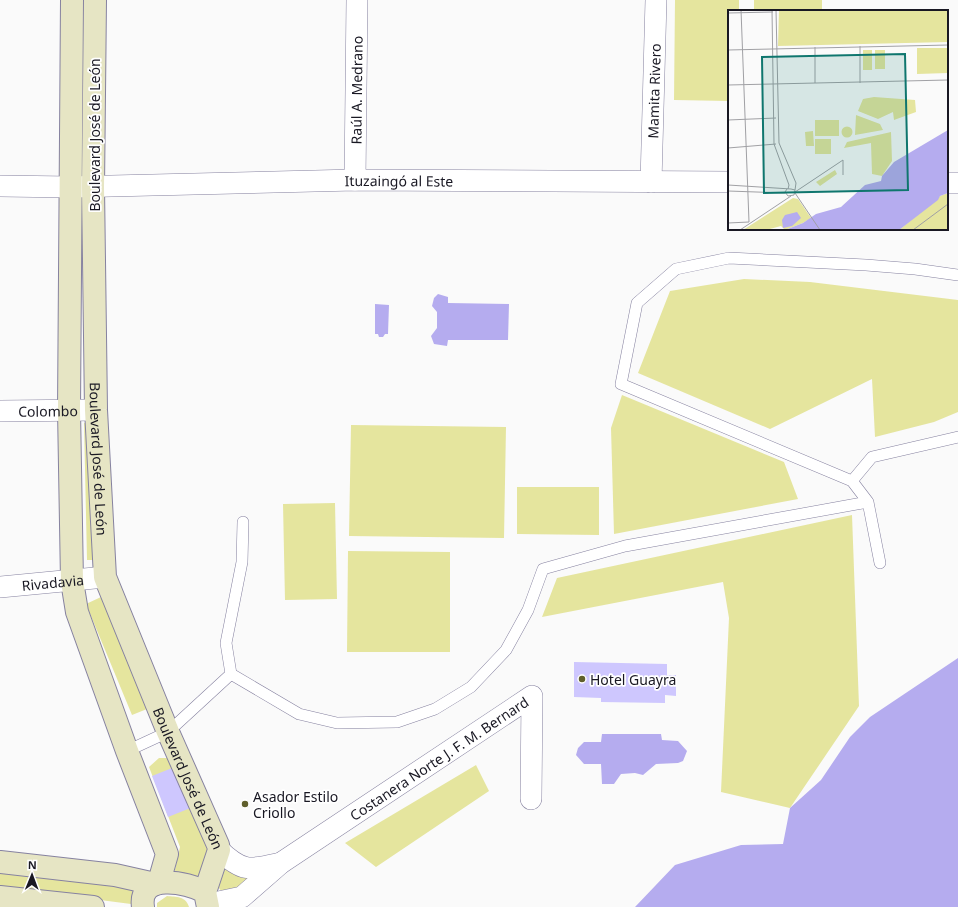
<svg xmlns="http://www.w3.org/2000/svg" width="958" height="907" font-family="'Noto Sans',sans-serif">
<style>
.green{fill:#e5e59e}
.water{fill:#b5acef}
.building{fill:#cec7fe}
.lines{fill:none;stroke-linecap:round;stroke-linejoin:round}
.service-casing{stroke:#8682a0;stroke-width:12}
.minor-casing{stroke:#8682a0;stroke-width:22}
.secondary-casing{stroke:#8682a0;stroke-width:24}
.service{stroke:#fff;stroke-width:11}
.minor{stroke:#fff;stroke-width:21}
.secondary{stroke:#e6e5c4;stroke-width:22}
.poi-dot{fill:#605f2c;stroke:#fff;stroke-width:1.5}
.labels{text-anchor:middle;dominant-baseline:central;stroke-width:3.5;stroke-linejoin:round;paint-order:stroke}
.street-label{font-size:14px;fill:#191823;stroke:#fff}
.poi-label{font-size:14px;fill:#191823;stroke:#fff;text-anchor:start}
.inset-road{fill:none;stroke:#a0a0a4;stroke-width:1}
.view{fill:#0f766e;fill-opacity:0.15;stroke:#0f766e;stroke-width:2}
.inset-edge{fill:none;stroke:#191823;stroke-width:2}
</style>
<rect width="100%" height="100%" fill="#fafafa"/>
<!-- green -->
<path class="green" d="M675,0H739V11H729V101L674,100Z
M754,0H822V11H754Z
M744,279L810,282L958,300V412L934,422L875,437L872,379L770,429L638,373L670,291Z
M622,395L784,462L798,499L614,534L611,428Z
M84,423H92L94,560H87Z
M351,425L506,427L504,538L349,536Z
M517,487H599V535L517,534Z
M335,503L337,599L285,600L283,504Z
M852,515L859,706L790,808L721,792L729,618L723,582L542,617L557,578Z
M348,551L450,552V652H347Z
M101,597L147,709L132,715L86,604Z
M159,758H173L209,843L201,881L174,874L180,847L149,767Z
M476,765L489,791L376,867L345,843Z
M227,864L252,878L225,896L216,884Z
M0,871L133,888L131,904L0,887Z
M167,896C176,897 186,896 189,907H157V903Z"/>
<!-- water -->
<path class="water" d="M438,294L448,297V303L509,304L508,340H448L447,346L434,344L431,336L437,328V312L432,306L434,298Z
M375,304L389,305L388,334H385L383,337H379L378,334H375Z
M958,658V907H635L675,865L741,845L783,844L790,808L821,780L850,737L870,717Z
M602,734H661L662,740L678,741L687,751L683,761L678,763L656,764L643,775L635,773L621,774L614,784H602L601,764H584L576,755L578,748L584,742H601Z"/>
<!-- building -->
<path class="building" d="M574,662L667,664V675H676V696L665,695V703L601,702V698L574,697Z
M177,766L193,807L168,817L152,776Z"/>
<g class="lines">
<defs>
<path id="service" d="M852,481L872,457L958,437
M243,522L242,562L226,643L231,674L299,714L337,723L397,722L435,709L471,687L506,650L528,610L543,569L625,546L868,502
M880,563L868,502L852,481L621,384L637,303L676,269L729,258L866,265L915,269L958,275
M127,751L168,732L231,674"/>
<g id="minor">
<path id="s1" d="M355,180L357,0"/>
<path id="s2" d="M651,182L656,0"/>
<path d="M947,183H958"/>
<path id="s3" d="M0,186L70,187L355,180L729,182"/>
<path id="s4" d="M0,411L96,410"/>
<path id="s5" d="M0,587L105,577"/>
<path d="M219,850C243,873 250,870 281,863"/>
<path id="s6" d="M209,904L242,897L281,863L532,696L531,799"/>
</g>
<g id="secondary">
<path d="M72,0L69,410L72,581L77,612L127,751L167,854L159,882"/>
<path id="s7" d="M95,0L93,187L96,410L105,577L168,732L218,845L219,850L205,892"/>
<path d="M0,862L115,875L155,884"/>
<path d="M0,897L93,907"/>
<path d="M143,907C138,872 187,882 205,892L208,907"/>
</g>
</defs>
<!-- service casing -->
<use href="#service" class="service-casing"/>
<!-- minor casing -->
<use href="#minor" class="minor-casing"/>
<!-- secondary casing -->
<use href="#secondary" class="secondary-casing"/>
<!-- service -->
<use href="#service" class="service"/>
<!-- minor -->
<use href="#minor" class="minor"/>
<!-- secondary -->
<use href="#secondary" class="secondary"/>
</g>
<!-- markers -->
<g class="poi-dot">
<circle cx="582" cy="679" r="4"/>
<circle cx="245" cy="804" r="4"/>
</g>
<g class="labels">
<!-- street labels -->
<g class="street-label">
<text stroke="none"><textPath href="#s1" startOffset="90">Raúl A. Medrano</textPath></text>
<text stroke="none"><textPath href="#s2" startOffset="91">Mamita Rivero</textPath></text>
<text transform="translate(94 135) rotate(-90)">Boulevard José de León</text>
<text stroke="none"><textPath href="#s3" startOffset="399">Ituzaingó al Este</textPath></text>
<text stroke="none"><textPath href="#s4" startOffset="48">Colombo</textPath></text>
<text stroke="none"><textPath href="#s7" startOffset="459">Boulevard José de León</textPath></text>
<text stroke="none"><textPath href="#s5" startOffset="53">Rivadavia</textPath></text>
<text stroke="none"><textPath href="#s6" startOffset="275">Costanera Norte J. F. M. Bernard</textPath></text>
<text stroke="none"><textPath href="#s7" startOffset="795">Boulevard José de León</textPath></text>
</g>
<!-- poi labels -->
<g class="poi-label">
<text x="590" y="679">Hotel Guayra</text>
<text x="253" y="796">Asador Estilo<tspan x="253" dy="16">Criollo</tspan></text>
</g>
</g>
<!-- overview -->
<g transform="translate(728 10)">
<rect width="220" height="220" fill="#fafafa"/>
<path d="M51,0H220V32L50,36ZM189,38H220V63L189,64ZM135,40H144V60H135ZM147,40H157V59H147ZM146,87L187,90L188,102L166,110L165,102L150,109L130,101L135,89ZM128,105L152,114L155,120L127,125ZM87,110H111V126H87ZM113.5 122a5.5 5.5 0 1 1 11 0a5.5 5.5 0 1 1-11 0ZM85,121L86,136H78L77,122ZM163,122L164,151L154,166L144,164L143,133L116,138L119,132ZM87,129H103V144H87ZM107,160L109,164L92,176L88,172ZM220,183V220H171L212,186ZM65,188L70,189L83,208L75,213L57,220L53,216L38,220H15Z" fill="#e5e59e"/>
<path d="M220,120V183L212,186L210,190L171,220H57L75,213L88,204L113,197L137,175L153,171L154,166L166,152ZM69,202L73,208L64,216L55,218L54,210L57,205Z" fill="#b5acef"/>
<path class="inset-road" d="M44,0L46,134L61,175L60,179M48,0L51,133L68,173L67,180M0,3L45,2M87,37V73M0,40L220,35M132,73V36M0,75L220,70M0,110L48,108M0,138L48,134M0,175L63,179L67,180L66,185L60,186L57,182L59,179M0,181L57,183M67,182L115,150V165M67,183L92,220M0,213L21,212L13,0M12,220L63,186M185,220L220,194"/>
<path class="view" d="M177,44L180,180L36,183L34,47Z"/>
<rect width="220" height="220" class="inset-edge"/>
</g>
<!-- north arrow -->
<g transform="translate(32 875) rotate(1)" stroke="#ffffff" stroke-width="3" paint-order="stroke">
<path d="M0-3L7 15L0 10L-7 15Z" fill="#191823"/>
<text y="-6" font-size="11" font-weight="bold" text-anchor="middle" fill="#191823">N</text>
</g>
</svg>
